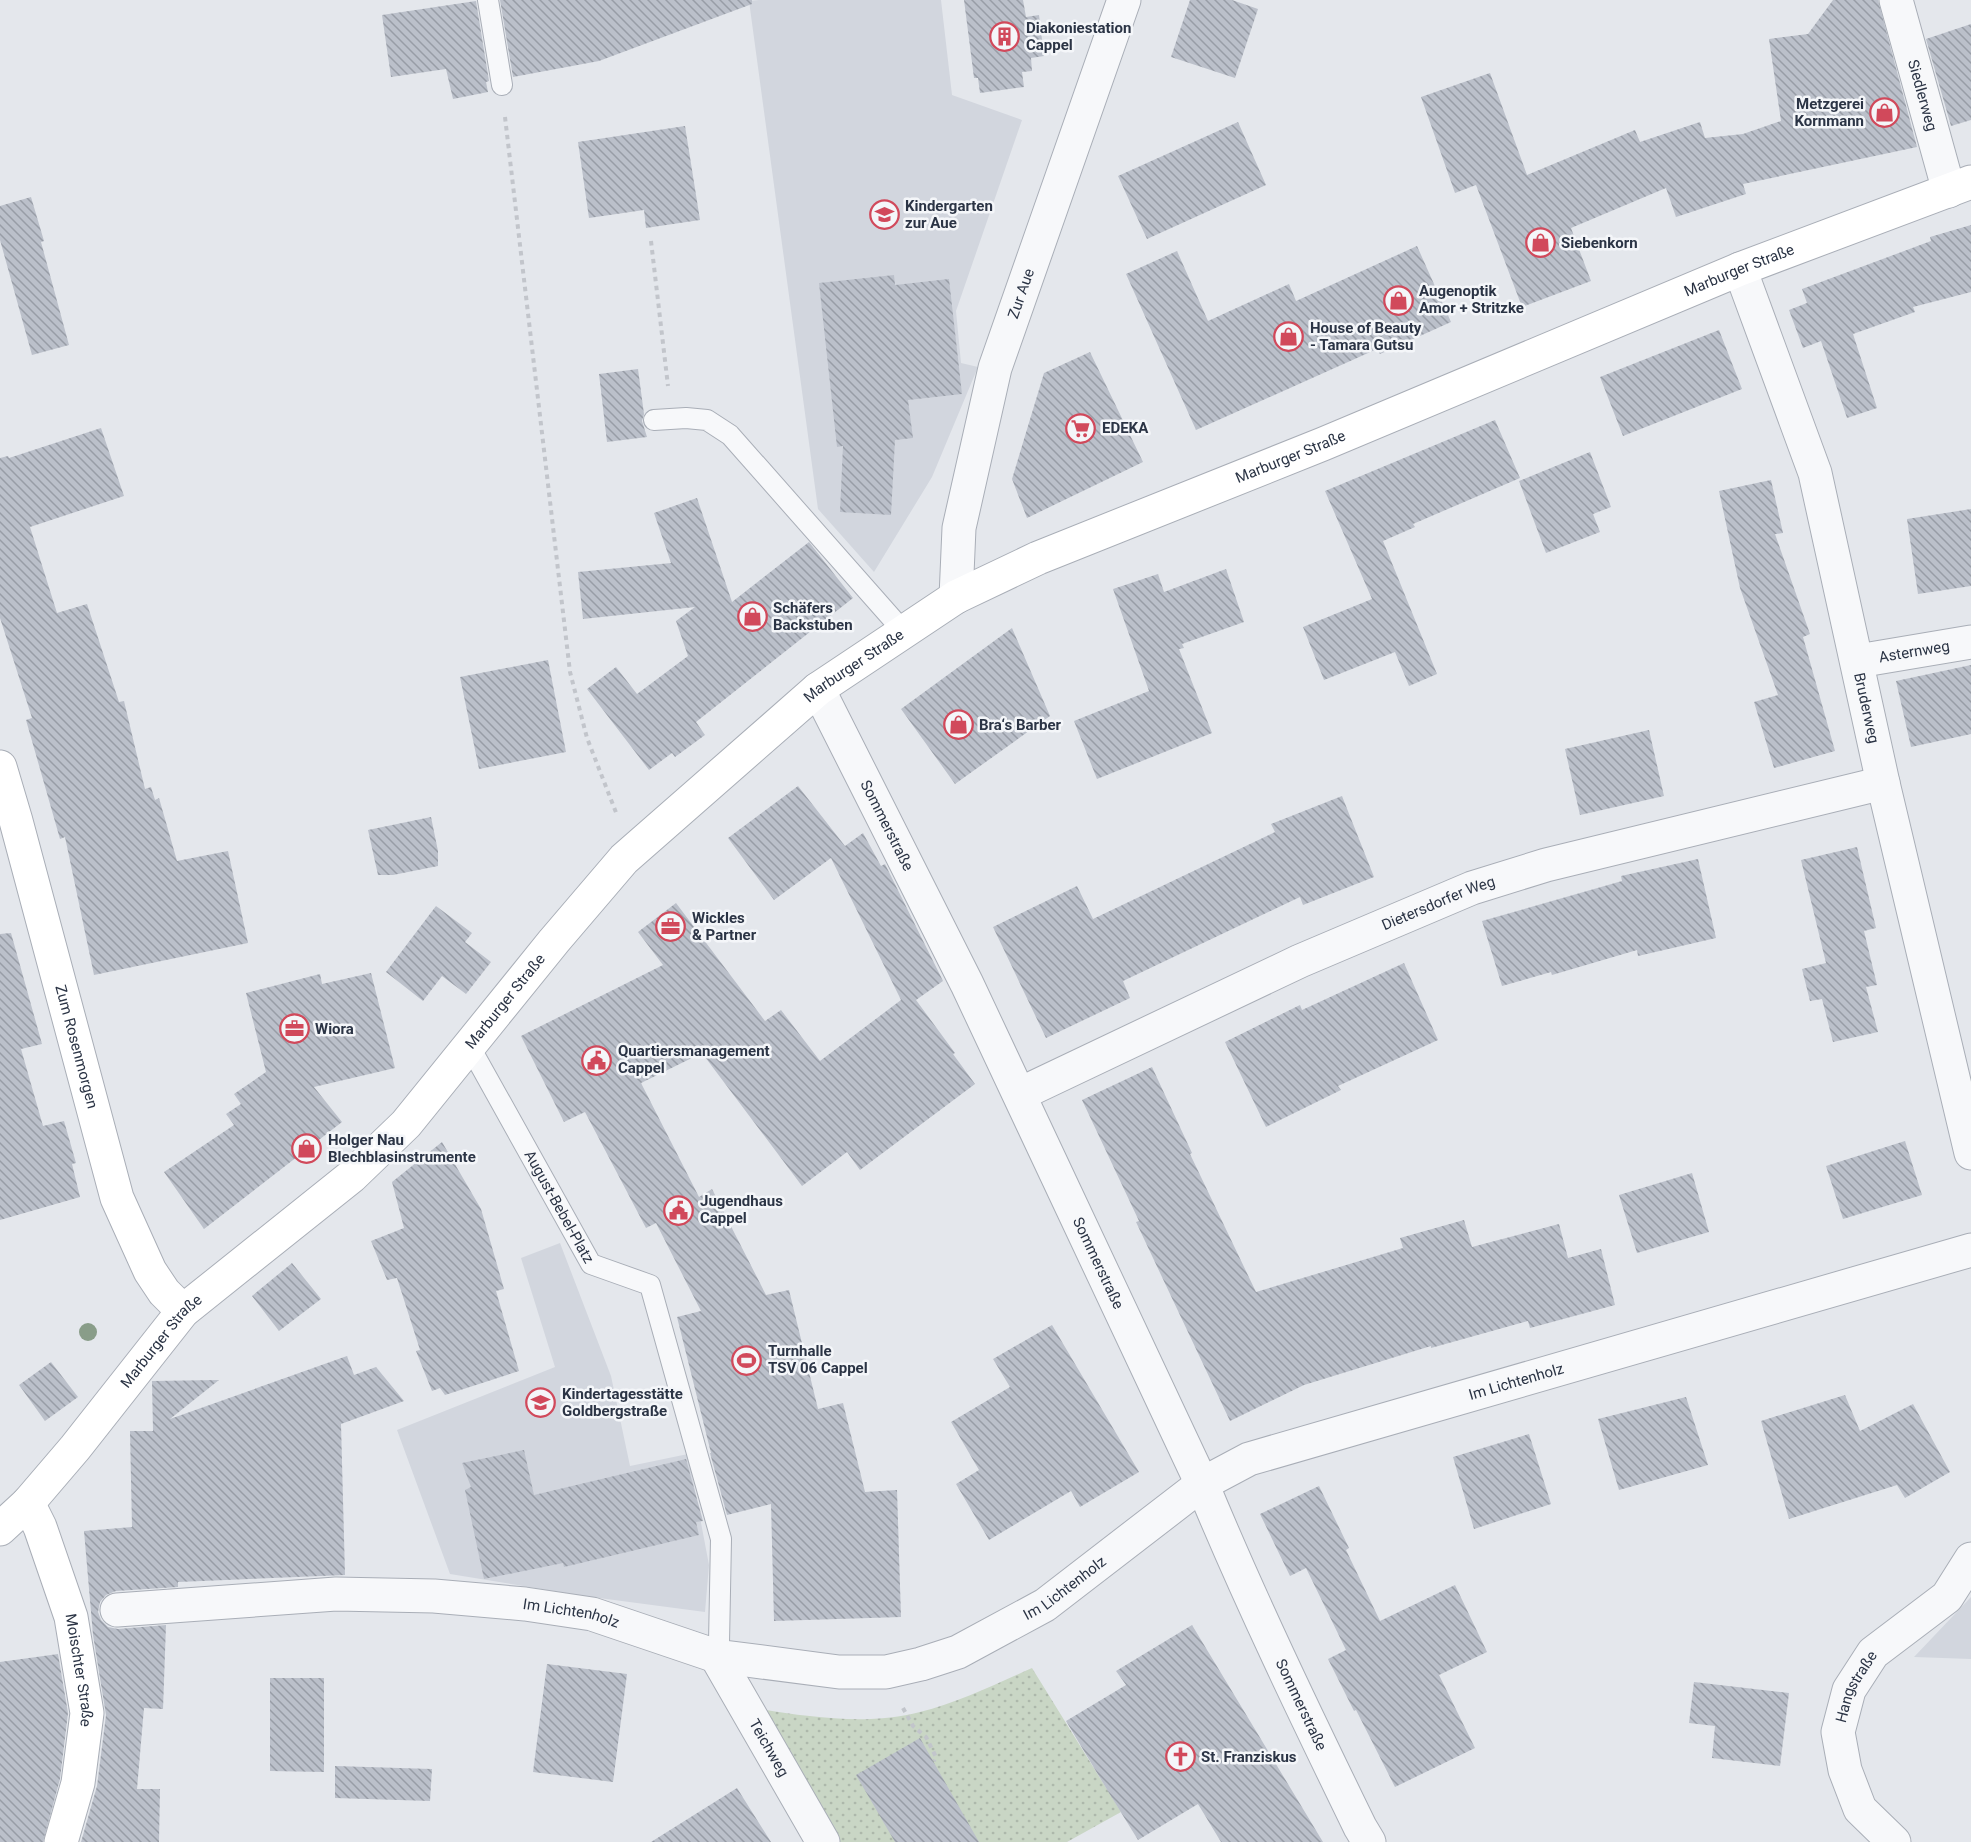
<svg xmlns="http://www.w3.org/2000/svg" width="1971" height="1842" font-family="Roboto,sans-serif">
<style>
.built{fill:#d2d6de}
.grass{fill:url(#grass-dots)}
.building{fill:url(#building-back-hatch)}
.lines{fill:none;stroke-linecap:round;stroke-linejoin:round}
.lane-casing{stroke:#a9aeb7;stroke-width:22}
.street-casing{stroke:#a9aeb7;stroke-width:35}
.secondary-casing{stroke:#a9aeb7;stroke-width:35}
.path{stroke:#c2c5cb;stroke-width:4;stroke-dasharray:4.5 4.5;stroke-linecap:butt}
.lane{stroke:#f7f8fa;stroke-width:20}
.street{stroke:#f7f8fa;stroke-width:33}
.secondary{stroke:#fff;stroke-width:33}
.tree{fill:#899d89}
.labels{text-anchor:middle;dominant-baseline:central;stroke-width:5;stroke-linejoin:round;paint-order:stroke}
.poi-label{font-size:15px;font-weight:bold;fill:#2b3445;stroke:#f4f6f9;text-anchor:start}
.street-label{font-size:15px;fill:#2b3445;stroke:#f4f6f9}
</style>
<defs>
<pattern id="grass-dots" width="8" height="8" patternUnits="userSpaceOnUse" patternTransform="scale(1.5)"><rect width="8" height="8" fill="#c9d6c5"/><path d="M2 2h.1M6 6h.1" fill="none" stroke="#adb8ab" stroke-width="1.8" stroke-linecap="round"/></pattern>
<pattern id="building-back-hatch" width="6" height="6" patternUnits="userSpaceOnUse" patternTransform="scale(1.5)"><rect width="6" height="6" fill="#bbc0ca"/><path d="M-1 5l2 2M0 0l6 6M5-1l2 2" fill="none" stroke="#989da6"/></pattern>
</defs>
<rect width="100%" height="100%" fill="#e4e7ec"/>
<!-- built -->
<path class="built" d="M759,0H941L952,95L1022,120L956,311L961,363L978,367L932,477L874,572L818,509L749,1Z
M560,1243L611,1376L630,1466L688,1454L709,1565L705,1612L584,1596L450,1574L397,1430L555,1367L521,1258Z
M1971,1597V1659L1914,1657Z"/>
<!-- grass -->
<path class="grass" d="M1032,1668L1121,1812L1067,1842H831L754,1708C806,1717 869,1726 920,1712C957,1703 998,1683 1032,1668Z"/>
<!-- building -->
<path class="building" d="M500,0H752V4L599,61L513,77Z
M964,0H1023L1026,17L1039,15L1044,56L1031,58L1032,71L1022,72L1024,87L980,93L978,78H974Z
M1190,0H1232L1258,9L1235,78L1171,57Z
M1833,0H1878L1917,147L1743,184L1746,194L1676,217L1666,188L1571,228L1591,281L1522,307L1476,185L1455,193L1421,97L1490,73L1527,175L1635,130L1640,142L1700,122L1705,138L1743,134L1781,121L1769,39L1808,34Z
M476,1L489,81L486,82L488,92L453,99L446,69L391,77L382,15Z
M1971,24V120L1951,126L1926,39Z
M1238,122L1266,185L1147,239L1118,176Z
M685,126L700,220L646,228L644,210L589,218L578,142Z
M31,197L44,241L41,242L69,345L32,355L0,240V206Z
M1971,225V292L1913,307L1915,312L1853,334L1877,408L1847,418L1821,341L1803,348L1789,310L1807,303L1802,289L1931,241L1930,237Z
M1417,246L1451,322L1380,354L1377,349L1196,430L1126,274L1177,251L1208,321L1289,284L1296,301Z
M894,275L895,285L949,279L962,394L908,400L913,438L895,440L891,515L840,512L843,446L837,447L819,283Z
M1719,330L1742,389L1623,436L1600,377Z
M1090,352L1143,462L1027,518L1012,479L1044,373Z
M638,369L644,414L642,421L647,437L607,442L599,374Z
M1495,420L1520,478L1413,524L1415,527L1383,541L1437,674L1409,686L1395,652L1324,680L1303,627L1372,599L1325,491Z
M101,428L124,496L30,527L57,613L87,604L119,702L124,701L145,789L151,787L155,800L159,798L177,861L228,851L248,943L94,975L65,837L60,839L26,720L32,718L0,618V458L8,456L9,458Z
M1590,452L1611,507L1593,514L1600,532L1546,553L1519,481Z
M1771,480L1783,533L1775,534L1810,634L1803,637L1835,751L1774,768L1754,702L1778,695L1740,588L1719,491Z
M697,498L732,602L809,542L853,598L696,722L705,735L675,757L672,753L649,770L587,689L616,667L637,694L688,656L676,621L695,607L583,619L578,572L671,563L654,513Z
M1971,509V586L1918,594L1907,519Z
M1226,569L1244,622L1182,644L1184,648L1179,649L1212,733L1097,779L1074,721L1149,691L1113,589L1158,574L1164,592Z
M1012,628L1050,716L955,784L901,709Z
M548,660L566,752L479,769L460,677Z
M1971,665V734L1911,747L1896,681Z
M1649,730L1664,796L1580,815L1565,749Z
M798,786L845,846L863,833L881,866L885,864L943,981L916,1000L955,1053L953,1054L975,1084L860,1170L847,1152L802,1186L702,1053L641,1083L699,1197L712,1189L766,1295L789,1290L818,1409L843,1403L865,1492L897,1490L901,1617L774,1621L771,1504L727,1515L710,1453H711L677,1317L701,1311L656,1223L646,1228L585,1112L564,1122L521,1036L663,965L638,932L676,903L765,1021L781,1010L820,1061L901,1000L831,858L774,900L728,838Z
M1342,796L1374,877L1303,905L1300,897L1123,981L1130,998L1046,1038L993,927L1077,886L1093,919L1275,832L1271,824Z
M431,817L438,851V866L393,875H378L368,830Z
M1857,847L1876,928L1864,931L1877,985L1866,987L1878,1032L1833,1042L1822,999L1810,1001L1802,969L1826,963L1801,860Z
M1698,859L1716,938L1638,956L1637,950L1552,975L1551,972L1502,986L1482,921L1622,881L1621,876Z
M436,906L472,933L465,942L491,962L466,994L442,976L423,1001L386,972Z
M11,933L42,1044L21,1049L43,1126L64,1121L76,1163L72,1164L80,1197L0,1220V934Z
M1404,963L1438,1040L1338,1086L1341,1090L1266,1127L1225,1042L1300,1005L1302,1010Z
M371,973L395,1068L314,1087L342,1122L204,1229L164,1172L234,1125L226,1114L241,1104L234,1094L266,1072L246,993L320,974L322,984Z
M1152,1067L1192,1153L1190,1154L1256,1292L1403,1248L1400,1238L1464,1220L1472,1247L1559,1224L1568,1258L1601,1249L1615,1305L1530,1328L1528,1321L1431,1348V1346L1304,1385L1230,1421L1136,1222L1139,1221L1082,1100Z
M1905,1141L1922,1195L1843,1219L1826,1166Z
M442,1142L481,1209L504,1289L496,1291L519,1371L445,1395L440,1388L432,1391L416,1351L420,1350L397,1278L387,1280L371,1241L404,1228L392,1182Z
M1692,1173L1709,1232L1637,1253L1619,1195Z
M292,1263L321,1299L279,1331L252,1296Z
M1052,1325L1139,1472L1080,1507L1071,1491L989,1540L956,1484L979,1470L951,1422L1010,1387L993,1359Z
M347,1356L354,1375L376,1367L404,1401L341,1424L345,1575L178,1582V1587L116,1591L106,1595L100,1602L98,1612L101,1620L108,1627L118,1629L166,1625L163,1709L144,1708L137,1789H160L159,1842H81L97,1786L106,1715L93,1635L84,1531L132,1527L130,1431H153L152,1381L219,1380L170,1419Z
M51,1362L78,1397L45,1421L19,1385Z
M1845,1395L1860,1431L1913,1404L1950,1472L1905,1498L1897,1485L1789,1519L1761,1421Z
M1686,1397L1708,1465L1619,1490L1598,1419Z
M1529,1434L1551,1504L1474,1529L1453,1457Z
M524,1450L534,1495L686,1459L703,1521L696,1522L699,1535L564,1567L563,1563L484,1579L465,1490L471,1487L462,1463Z
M1319,1486L1349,1548L1346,1550L1380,1621L1455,1585L1487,1652L1439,1675L1475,1748L1395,1787L1356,1710L1354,1711L1328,1659L1346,1650L1306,1568L1290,1576L1260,1514Z
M1192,1625L1323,1842H1221L1198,1804L1138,1840L1109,1793L1066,1721L1126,1685L1116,1671Z
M58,1654L68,1713L60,1779L43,1842H0V1662Z
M547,1664L627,1674L613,1782L533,1772Z
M270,1678H324V1772L270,1771Z
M1694,1682L1789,1693L1780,1766L1712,1758L1715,1726L1689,1723Z
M920,1738L979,1842H895L856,1775Z
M335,1766L432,1769L430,1801L335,1798Z
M737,1788L771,1842H651Z"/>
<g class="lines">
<defs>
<g id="lane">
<path d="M488,0L502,85"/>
<path d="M654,420L686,418L707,420L730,435L904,632"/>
<path id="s1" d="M470,1047L591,1264L650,1285L721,1539L719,1643L716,1656"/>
</g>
<g id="street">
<path id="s2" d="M1896,0L1949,191"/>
<path id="s3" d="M1740,269L1815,473L1883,783L1971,1153"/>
<path id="s4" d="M956,597L959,528L995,368L1124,0"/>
<path id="s5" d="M1858,661L1971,642"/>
<path id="s6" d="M818,689L967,984L1202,1484C1250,1600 1305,1714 1360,1827L1369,1842"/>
<path id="s7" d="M1020,1094L1300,961L1472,888L1546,865L1883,783"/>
<path id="s8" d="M117,1610L336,1594L434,1596L525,1604L592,1614L716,1656L839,1672H886L921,1664L958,1652L1045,1605L1202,1484L1249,1459L1971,1250"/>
<path id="s9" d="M716,1656L823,1842"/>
<path id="s10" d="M1894,1842L1860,1809L1845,1770L1838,1732L1849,1690L1873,1653L1947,1597L1971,1559"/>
</g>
<g id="secondary">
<path id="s11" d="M0,767L16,821L117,1198L150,1271L164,1292L183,1311"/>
<path id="s12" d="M28,1503L40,1527L71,1617L87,1713L78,1783L61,1842"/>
<path id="s13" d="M0,1529L28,1503L75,1448L183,1311L352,1176L406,1124L554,941L624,859L818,689L956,597L1038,558L1323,444L1740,269L1971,182"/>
</g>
</defs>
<!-- lane casing -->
<use href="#lane" class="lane-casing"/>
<!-- street casing -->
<use href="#street" class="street-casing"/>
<!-- secondary casing -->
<use href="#secondary" class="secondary-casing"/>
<!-- path -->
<path class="path" d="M505,117L570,672L587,738L617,815
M651,241L668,386
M903,1708L913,1726L926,1737L936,1757L934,1761"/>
<!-- lane -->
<use href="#lane" class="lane"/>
<!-- street -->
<use href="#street" class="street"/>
<!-- secondary -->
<use href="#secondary" class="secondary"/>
</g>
<!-- trees -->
<circle class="tree" cx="88" cy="1332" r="9"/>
<!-- icons -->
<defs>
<symbol id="building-ring" viewBox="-11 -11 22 22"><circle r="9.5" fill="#f4f6f9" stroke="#d1495b" stroke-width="1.5"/><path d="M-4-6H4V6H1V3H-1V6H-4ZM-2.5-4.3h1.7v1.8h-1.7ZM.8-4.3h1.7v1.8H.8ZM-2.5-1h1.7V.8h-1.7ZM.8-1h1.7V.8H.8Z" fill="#d1495b"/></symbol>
<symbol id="shop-ring" viewBox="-11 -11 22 22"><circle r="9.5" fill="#f4f6f9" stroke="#d1495b" stroke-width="1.5"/><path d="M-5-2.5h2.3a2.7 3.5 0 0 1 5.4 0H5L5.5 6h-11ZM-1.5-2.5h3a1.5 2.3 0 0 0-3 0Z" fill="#d1495b"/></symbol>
<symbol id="school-ring" viewBox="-11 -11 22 22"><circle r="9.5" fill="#f4f6f9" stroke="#d1495b" stroke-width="1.5"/><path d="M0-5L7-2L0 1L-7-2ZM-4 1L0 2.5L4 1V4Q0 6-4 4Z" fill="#d1495b"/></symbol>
<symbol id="supermarket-ring" viewBox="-11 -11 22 22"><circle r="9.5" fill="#f4f6f9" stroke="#d1495b" stroke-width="1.5"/><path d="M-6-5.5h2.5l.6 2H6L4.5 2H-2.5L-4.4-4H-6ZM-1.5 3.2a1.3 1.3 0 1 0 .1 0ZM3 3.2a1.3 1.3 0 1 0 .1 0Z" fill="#d1495b"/></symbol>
<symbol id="office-ring" viewBox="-11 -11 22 22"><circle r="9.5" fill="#f4f6f9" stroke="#d1495b" stroke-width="1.5"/><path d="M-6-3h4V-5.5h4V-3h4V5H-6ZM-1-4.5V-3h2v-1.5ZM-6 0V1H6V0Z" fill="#d1495b"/></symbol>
<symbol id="civic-ring" viewBox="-11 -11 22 22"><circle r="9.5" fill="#f4f6f9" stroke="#d1495b" stroke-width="1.5"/><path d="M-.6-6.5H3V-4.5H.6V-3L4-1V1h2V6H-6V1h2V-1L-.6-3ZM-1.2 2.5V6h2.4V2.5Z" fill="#d1495b"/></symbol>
<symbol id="stadium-ring" viewBox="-11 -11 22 22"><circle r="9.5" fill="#f4f6f9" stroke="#d1495b" stroke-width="1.5"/><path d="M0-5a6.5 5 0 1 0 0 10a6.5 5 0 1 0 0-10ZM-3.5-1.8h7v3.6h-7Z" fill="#d1495b"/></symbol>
<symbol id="church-ring" viewBox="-11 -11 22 22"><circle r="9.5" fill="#f4f6f9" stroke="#d1495b" stroke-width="1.5"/><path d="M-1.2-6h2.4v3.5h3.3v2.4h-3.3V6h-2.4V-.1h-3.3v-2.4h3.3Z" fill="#d1495b"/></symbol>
</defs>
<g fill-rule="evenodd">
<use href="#building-ring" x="988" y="20" width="33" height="33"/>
<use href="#shop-ring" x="1868" y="96" width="33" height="33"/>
<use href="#school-ring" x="868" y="198" width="33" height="33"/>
<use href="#shop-ring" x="1524" y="226" width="33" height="33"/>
<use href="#shop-ring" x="1382" y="284" width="33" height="33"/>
<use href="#shop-ring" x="1272" y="320" width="33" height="33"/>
<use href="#supermarket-ring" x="1064" y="412" width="33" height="33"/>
<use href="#shop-ring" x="736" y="600" width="33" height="33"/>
<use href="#shop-ring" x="942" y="708" width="33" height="33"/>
<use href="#office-ring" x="654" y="910" width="33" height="33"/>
<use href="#office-ring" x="278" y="1012" width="33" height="33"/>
<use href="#civic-ring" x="580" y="1044" width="33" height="33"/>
<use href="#shop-ring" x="290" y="1132" width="33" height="33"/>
<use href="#civic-ring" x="662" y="1194" width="33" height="33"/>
<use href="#stadium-ring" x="730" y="1344" width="33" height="33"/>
<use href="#school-ring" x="524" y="1386" width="33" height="33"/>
<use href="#church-ring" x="1164" y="1740" width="33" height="33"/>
</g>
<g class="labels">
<!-- poi labels -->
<g class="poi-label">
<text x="1026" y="28">Diakoniestation<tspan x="1026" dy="17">Cappel</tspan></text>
<text x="1864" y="104" text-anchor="end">Metzgerei<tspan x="1864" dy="17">Kornmann</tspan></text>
<text x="905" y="206">Kindergarten<tspan x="905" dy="17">zur Aue</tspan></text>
<text x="1561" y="243">Siebenkorn</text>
<text x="1419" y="291">Augenoptik<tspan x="1419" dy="17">Amor + Stritzke</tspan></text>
<text x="1310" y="328">House of Beauty<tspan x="1310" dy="17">- Tamara Gutsu</tspan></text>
<text x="1102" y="428">EDEKA</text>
<text x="773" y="608">Schäfers<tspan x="773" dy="17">Backstuben</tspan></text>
<text x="979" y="725">Bra‘s Barber</text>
<text x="692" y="918">Wickles<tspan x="692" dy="17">&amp; Partner</tspan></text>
<text x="315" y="1029">Wiora</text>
<text x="618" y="1051">Quartiersmanagement<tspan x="618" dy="17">Cappel</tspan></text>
<text x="328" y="1140">Holger Nau<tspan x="328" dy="17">Blechblasinstrumente</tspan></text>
<text x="700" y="1201">Jugendhaus<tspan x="700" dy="17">Cappel</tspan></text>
<text x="768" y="1351">Turnhalle<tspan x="768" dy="17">TSV 06 Cappel</tspan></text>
<text x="562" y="1394">Kindertagesstätte<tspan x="562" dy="17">Goldbergstraße</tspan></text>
<text x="1201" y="1757">St. Franziskus</text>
</g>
<!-- street labels -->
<g class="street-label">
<text stroke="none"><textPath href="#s2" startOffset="99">Siedlerweg</textPath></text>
<text stroke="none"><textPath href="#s13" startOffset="2192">Marburger Straße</textPath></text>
<text stroke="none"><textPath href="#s4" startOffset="312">Zur Aue</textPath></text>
<text stroke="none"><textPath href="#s13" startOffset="1706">Marburger Straße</textPath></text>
<text stroke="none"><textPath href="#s5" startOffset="57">Asternweg</textPath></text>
<text stroke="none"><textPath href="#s13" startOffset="1220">Marburger Straße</textPath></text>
<text stroke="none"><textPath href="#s3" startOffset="458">Bruderweg</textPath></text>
<text stroke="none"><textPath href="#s6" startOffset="153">Sommerstraße</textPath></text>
<text stroke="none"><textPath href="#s7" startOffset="460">Dietersdorfer Weg</textPath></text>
<text stroke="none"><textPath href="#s13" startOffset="734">Marburger Straße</textPath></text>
<text stroke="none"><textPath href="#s11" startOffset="290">Zum Rosenmorgen</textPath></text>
<text stroke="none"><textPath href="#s1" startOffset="183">August-Bebel-Platz</textPath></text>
<text stroke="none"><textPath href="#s6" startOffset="639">Sommerstraße</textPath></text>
<text stroke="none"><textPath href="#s13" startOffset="248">Marburger Straße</textPath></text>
<text stroke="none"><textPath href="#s8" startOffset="1482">Im Lichtenholz</textPath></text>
<text stroke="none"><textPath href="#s8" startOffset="978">Im Lichtenholz</textPath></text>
<text stroke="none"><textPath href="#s8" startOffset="456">Im Lichtenholz</textPath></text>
<text stroke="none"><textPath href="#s12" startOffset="176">Moischter Straße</textPath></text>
<text stroke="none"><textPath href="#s10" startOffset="177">Hangstraße</textPath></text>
<text stroke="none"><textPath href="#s6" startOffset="1125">Sommerstraße</textPath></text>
<text stroke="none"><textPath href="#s9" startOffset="106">Teichweg</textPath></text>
</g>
</g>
</svg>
